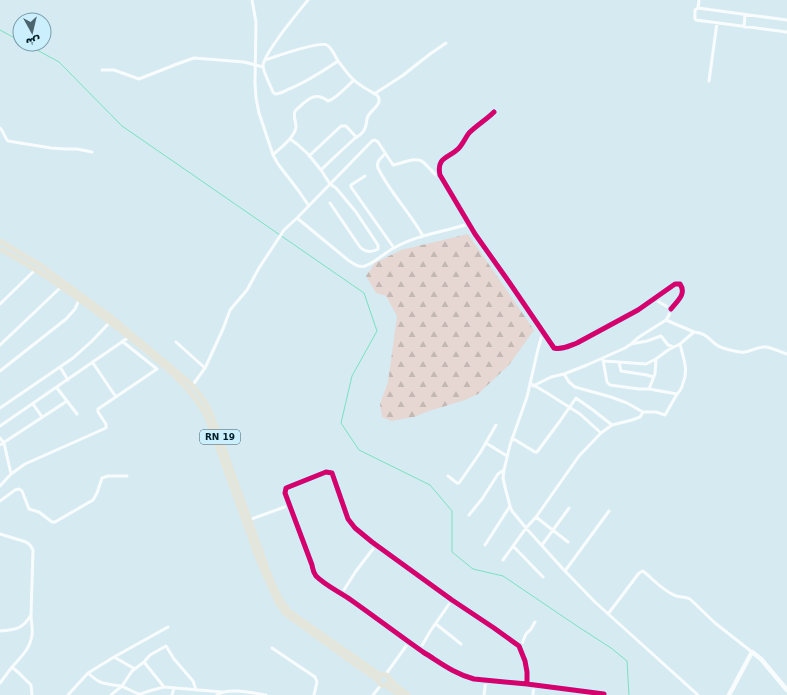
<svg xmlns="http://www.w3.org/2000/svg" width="787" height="695" font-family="'DejaVu Sans',Vazirmatn,sans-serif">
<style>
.forest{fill:url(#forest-firs)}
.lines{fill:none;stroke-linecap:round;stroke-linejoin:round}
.stream{stroke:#78e2be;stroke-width:1}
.street{stroke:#f9fcfd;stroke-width:3}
.secondary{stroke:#f9fcfd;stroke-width:4.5}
.primary{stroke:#e4e6db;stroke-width:5}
.cycleway-casing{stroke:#cbeffd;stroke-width:8}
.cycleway{stroke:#d6006c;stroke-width:5}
.labels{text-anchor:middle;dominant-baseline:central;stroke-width:3.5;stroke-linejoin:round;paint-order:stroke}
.shield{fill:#cbeffd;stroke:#3d5d68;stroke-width:1}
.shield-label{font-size:9px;font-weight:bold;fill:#001e28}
</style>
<defs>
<pattern id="forest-firs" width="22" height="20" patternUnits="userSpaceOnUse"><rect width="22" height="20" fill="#e6d7d2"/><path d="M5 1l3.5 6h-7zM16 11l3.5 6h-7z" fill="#c4b8b4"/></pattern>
</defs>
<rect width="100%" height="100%" fill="#d6eaf2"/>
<!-- forest -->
<path class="forest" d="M468,234L534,330L509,365L478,394L465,400L429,411L414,417L391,421L382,417L380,404L388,382L397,316L386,296L376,293L366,276L375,263L401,250Z"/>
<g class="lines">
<!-- stream -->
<path class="stream" d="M0,30L20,41
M26,44L59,62L122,126L364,293L377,331L352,376L341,423L359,450L430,485L452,511V552L473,569L503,576L577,626L611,648L627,661L629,695"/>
<!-- street -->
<path class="street" d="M252,0L256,22L255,83L256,98L259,113L273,155L278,164L298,190L309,206
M308,0C299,11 263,54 263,66C263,71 271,87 273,92L275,94C280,94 285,91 289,89C307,82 323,71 338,61
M698,8L699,0
M787,20L698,8L695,10V19L696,20L787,32
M744,27L745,15
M265,60C275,57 318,41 327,45C332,48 335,56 338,61C343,67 348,75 354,80C360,86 370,91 377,95C384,103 372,109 368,116C366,120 367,126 364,130C362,135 356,137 353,140C342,150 331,160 321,170
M102,70H114L139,79L177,64L194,58L244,62L263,67
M709,81L717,23
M374,94L402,76L430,54L446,43
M494,112C486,120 477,125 469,133C465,138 463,144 458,149C449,158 436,157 440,175L475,234L509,282L554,348C562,350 569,346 577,343L638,310L675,284H680C687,294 677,301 671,309
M0,128C4,132 4,137 8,141L51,148L66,149H77L92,152
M290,139L297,144L308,154L321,170L330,184L336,188L356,212L378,245V249C371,253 365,252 360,247L330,203
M385,154C381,158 376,161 378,168C390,193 410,212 423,236
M273,155C280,148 295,137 296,127C296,121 293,117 295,111C306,101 314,90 328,101C336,99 347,86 354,80
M309,156L341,126H346L356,137
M365,176L351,185V187L394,248
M297,218L348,260C353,263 358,268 365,266C376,262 384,253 394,248C416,235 444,232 468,224
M0,304L35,270
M666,320L694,332
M543,332L538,349L527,397L510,445L504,470L503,478L505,487L510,506L512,511L526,528L563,569L595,602L698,695
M176,342L205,368
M631,344L647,341L661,336L668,345L674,347
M0,345L61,287
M603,360L607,382L610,385L639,389H649L677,394C680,391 682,388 683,383C689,369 683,358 680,344
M603,361L619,362L646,364L656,359L668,350L680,344L694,332C710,333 711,345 723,348C730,350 739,353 745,352C752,351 758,346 766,347C773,348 780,352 787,354
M619,362L621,371L647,375L653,377
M93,363L116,397
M60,367L68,380
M0,371L66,319L75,309L79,300
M564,374L569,382L575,387L611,397L627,403L643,412L640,417L632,420L612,425L601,433
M192,386L205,368L223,329L230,310L247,290L259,268L284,230L297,218L372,141L375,140L378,142L393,165C399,164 405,161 412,160C423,159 424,163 431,170C434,174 437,176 441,178
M533,386L551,377L564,374L587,365L625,348L631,344L639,337L666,320L669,315L671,309L654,299
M57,388L77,414
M649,389L655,374L656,359
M33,404L42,417
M0,408L73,358L92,341L110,322
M643,412H656L665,415L677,394
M0,426L129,337
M0,438L4,443L11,474
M512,438L535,452H537L560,421L576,398L593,410L612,425
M486,443L507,456
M0,445L67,401
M448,476L457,483H459L480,453L496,425
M0,486L11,474L25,464L106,428V424L98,412V409L157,369L123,342
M0,501L15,490L19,489L22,491L29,509L39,512L52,522H55L93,500L97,493L102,478L108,476H127
M469,515L482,499L498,474L504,470
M536,517L568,542
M249,520L290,505
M0,534L26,542L30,545L33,550L31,615C23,629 15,630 0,631
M485,545L510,506
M542,545L569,508
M513,546L543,577
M503,560L526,528L536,517L579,456L601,433L580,414L547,393L530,383
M565,571L609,511
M342,593L356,571L376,545
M608,614L639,573L643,571C653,579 662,590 674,595C679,598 685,596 690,599L715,623L752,652
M31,615C31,622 33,629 32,635C30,649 21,657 12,667L20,674L31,685L32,695
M436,624L461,644
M272,648L315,677L317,682L314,695
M520,648L526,634L531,629L535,622
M420,649L431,630L452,600
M114,657L135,669
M144,662L150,655L166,646L174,659L193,681L196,690
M88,673C102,686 104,683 121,686C127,688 133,692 139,694
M386,674L409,642
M0,683L12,667
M527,684V672L525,661L519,646L494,628L452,600L372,542L355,528L348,519L332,473L326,472L286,488L285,493L312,565C313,570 313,572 316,576C326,586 340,592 351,600C375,617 399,635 423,652C441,663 453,673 474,679L527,684L604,694
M68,695L88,673L114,657L168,627
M111,695L122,686L132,671L144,662L164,687
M138,695L149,691L164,687L222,692
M172,695L174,688
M217,695C228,687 253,693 266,695
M373,695L381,685
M484,695L486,680
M533,695L534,685"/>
<!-- secondary -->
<path class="secondary" d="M729,695L752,652L761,659L787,690"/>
<!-- primary -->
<path class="primary" d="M0,241L40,265L110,316L190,383C199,392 206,402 211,413L268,571C274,586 279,600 290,612L380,675
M0,249C45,273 89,306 129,337C157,360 188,383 206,415L258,559L277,602L284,612L287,615L349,660L378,680
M378.5 680a5.5 5.5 0 1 1 11 0a5.5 5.5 0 1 1-11 0Z
M389,678L394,684L408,695
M385,685L400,695"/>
<defs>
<path id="cycleway" d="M494,112C486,120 477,125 469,133C465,138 463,144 458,149C449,158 436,157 440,175L475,234L509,282L554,348C562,350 569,346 577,343L638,310L675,284H680C687,294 677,301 671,309
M527,684V672L525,661L519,646L494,628L452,600L372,542L355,528L348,519L332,473L326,472L286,488L285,493L312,565C313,570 313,572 316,576C326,586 340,592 351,600C375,617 399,635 423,652C441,663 453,673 474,679L527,684L604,694"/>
</defs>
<!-- cycleway casing -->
<use href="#cycleway" class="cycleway-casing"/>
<!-- cycleway -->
<use href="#cycleway" class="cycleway"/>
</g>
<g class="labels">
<!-- shield labels -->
<rect class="shield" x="200" y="430" width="40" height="14" rx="3"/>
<g class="shield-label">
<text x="220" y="437">RN 19</text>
</g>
</g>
<!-- north arrow -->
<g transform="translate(32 32) rotate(172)"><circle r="19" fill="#cbeffd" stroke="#7a9ba8"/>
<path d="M0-3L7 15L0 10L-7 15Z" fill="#4b656f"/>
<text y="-6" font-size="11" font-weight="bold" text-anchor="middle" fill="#001e28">ش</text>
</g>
</svg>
